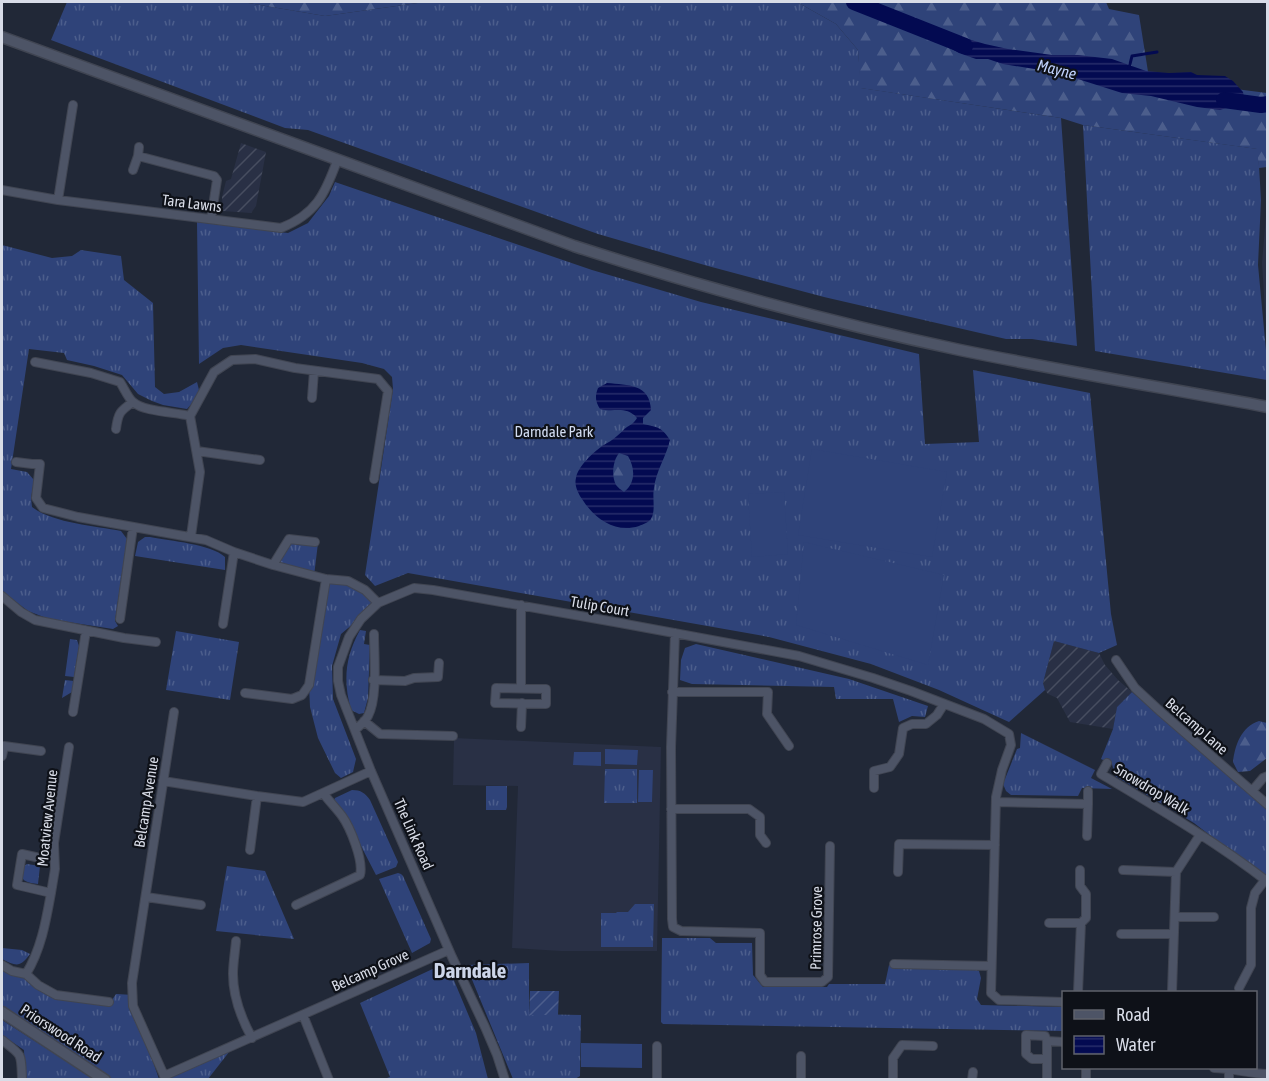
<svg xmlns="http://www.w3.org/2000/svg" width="1269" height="1081" font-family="'Asap Condensed',sans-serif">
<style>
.built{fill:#293045}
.industrial{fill:url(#industrial-furrows)}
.grass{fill:url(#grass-tufts)}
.forest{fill:url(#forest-firs)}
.garden{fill:url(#garden-furrows)}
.pitch{fill:#2f4379}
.water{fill:url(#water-rules);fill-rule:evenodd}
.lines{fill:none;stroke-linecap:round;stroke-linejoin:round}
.stream{stroke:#030a51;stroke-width:3}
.river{stroke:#030a51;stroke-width:16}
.street-casing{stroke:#404552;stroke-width:10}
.secondary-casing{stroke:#404552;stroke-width:13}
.street{stroke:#4d5466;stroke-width:8}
.secondary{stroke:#4d5466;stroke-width:10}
.labels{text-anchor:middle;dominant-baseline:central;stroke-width:4.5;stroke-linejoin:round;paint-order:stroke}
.street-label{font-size:15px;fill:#d8dce7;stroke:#0e1118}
.park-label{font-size:15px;fill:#d3ddf2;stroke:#0e1118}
.water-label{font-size:16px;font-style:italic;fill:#bfd1fb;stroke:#0e1118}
.district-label{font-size:21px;font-weight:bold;fill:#ccd5e9;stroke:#0e1118}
</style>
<defs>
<pattern id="industrial-furrows" width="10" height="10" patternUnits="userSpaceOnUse" patternTransform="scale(1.5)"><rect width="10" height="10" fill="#293045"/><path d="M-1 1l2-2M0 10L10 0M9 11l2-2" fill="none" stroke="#474d60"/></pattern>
<pattern id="grass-tufts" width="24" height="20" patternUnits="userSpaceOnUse" patternTransform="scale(1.5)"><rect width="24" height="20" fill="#2f4379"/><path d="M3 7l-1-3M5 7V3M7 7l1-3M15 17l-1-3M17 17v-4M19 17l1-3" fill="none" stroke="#4c5e8c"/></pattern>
<pattern id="forest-firs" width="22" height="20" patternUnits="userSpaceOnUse" patternTransform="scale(1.5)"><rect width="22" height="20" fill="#2f4379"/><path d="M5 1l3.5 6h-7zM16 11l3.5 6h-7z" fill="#4c5e8c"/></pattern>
<pattern id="garden-furrows" width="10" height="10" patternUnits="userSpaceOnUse" patternTransform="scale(1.5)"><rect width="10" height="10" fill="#2f4379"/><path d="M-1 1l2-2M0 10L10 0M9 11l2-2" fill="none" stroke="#4c5e8c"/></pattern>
<pattern id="water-rules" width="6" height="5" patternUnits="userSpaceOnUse" patternTransform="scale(1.5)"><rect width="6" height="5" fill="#030a51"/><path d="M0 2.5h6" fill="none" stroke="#272d6a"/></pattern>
</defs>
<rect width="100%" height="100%" fill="#212837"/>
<!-- built -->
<path class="built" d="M1267,204V342L1262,263Z
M454,738L661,747L657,951H561L512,948L518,786L453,785Z"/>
<!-- industrial -->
<path class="industrial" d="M241,143L266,152L256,206L251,213L223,211L222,197L226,181L231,179Z
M1054,641L1099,653L1105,665L1118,680L1132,692L1117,707L1113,729L1070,722L1057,698L1048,694L1045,690L1043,683Z"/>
<!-- grass -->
<path class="grass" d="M67,2H242L325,16L425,2H797L836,24L858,50L861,88L1061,118L1077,346L1032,339H1006L824,297L708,266L598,234L308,130L285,128L51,40Z
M1083,125L1258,149L1261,200L1258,265L1267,361V380L1095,351Z
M335,182L592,270L701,302L919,354L925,444L979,442L973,370L1090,393L1111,614L1117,645L1099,653L1054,641L1043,683L1045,690L1009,722L939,690L871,664L769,637L408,573L375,586L365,575L393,389L392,377L384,369L362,363L241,345L223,348L199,364L197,222L288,233L308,223L329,196Z
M2,245L52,258L72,256L81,250L121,256L124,280L153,303L155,387L164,394L179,392L197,382L199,390L194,401L187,409L163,405L152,401L138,394L122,375L94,366L67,360L64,353L29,349L11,469L27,472L34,480L31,498L32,507C53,523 95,526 121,531L127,539L115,621L118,626L113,629L49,619L28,611L2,591Z
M145,537H150C170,541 211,544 225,557V570L135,556L138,542Z
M289,539L318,543L314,576L273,565Z
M326,579L348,581L378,603L341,634L332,666L333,699L356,759L353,772L341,778L335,773L318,738L310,707L309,685Z
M360,630L366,631L364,644L370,645L368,698L364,713L359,714L351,710C343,681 345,657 360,630Z
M176,631L239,642L230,700L166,690Z
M70,639L77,640L79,646L74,677L65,676Z
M696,644L849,679L928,706L925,717L912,716L899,722L893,699H836L834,687L692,684L680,680L681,660L685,648Z
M65,680L74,681L72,692L62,698Z
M1132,692L1267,809V879L1194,823L1115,776L1112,764L1101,759L1113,729L1117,707Z
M1021,733L1095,770L1091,778L1112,789L1082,788L1078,796L1011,795L1006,791L1003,784L1017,749L1020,748Z
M605,769H637V803H604Z
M486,786H507V807L506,810H486Z
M352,790C361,790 365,793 370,800L398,862L396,867L376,875L347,819L334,800L335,798Z
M27,864L40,866L38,884C25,882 19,881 23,867Z
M227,866L265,871L294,939L216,931Z
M398,873L401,874L403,876L431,939L430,943L412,953L379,879Z
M635,904H654L653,947H601V913H616L617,912H628Z
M662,938H710L716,943H752L753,975L763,987H827L829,984H885L889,965L971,967L979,971L981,978L977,999L981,1005L1064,1007L1063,1031L663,1024L661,1022Z
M2,948L22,950L30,954C20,968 16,966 2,959Z
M529,963V1014L581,1015L580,1076L575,1079H513L466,965Z
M2,965L57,995L110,1003L116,994L134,995V1007L159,1079H106L2,1011Z
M439,966L450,971L476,1033L488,1079H384L390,1077L360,1003Z
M2,1020L94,1079H25L24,1050L2,1035Z
M233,1047L208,1079H167L165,1075Z"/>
<!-- forest -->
<path class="forest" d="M242,2H425L325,16Z
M797,2H1106L1109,9L1139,15L1149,78L1267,93V167L1259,168L1257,149L1083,125L1061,118L860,88L858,50L836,24Z
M619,453L628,456C635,468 636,483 624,492C622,490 618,488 616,485C611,475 613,461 619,453Z
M1259,721L1267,723V758L1250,771L1238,772L1233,762C1235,745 1241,727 1259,721Z"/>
<!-- garden -->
<path class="garden" d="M530,991H559L558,1015H529Z"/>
<!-- pitch -->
<path class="pitch" d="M812,449L947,472L932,557L798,535Z
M784,492L788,554L752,557L748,494Z
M804,542L944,575L928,665L796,625Z
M605,749L638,750L637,765L605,764Z
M574,752H601V766L573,765Z
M639,770H653L652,802H638Z
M581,1043L642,1044V1068L581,1067Z"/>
<!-- water -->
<path class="water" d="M951,34L985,44L1008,49L1052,55H1078L1112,59L1146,71L1169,73L1191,72L1197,75L1225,76L1233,81L1243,92L1245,102L1220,110L1197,107L1151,96L1122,93L1059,73L1003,64L988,59H976L959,53L948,47L945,38Z
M607,383C628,385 650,384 651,410L643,418V424C657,427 662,427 670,440C666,457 656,471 654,488C652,497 656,511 651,519C648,523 643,524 639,526C615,534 594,518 582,499C578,493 574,485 576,478C578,466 593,453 602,446C607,443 613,440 617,436C621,433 624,429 627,427C632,424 634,423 637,418C625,405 615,413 600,409C595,401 595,396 598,388ZM619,453L628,456C635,468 636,483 624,492C622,490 618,488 616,485C611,475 613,461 619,453Z"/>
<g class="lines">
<!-- stream -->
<path class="stream" d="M1129,68L1132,56L1157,52"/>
<!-- river -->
<path class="river" d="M854,2L965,46
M1224,100L1261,105L1268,104"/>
<defs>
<path id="street" d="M138,156L214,176L217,180L211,219
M133,170L138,156L139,147
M2,190L58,200L281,228C316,214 325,194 337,161
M58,200L73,105
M35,362L91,373L120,382C124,388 128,398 133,402C144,412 175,412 190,416
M312,398L314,371
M116,429C118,413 120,411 133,402
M197,451L260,460
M16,462L32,464H40L36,498L43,508L78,517L206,540L234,552L273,565L326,579L348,581L365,590L378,603
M191,536L200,472L190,416L214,372L232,360L255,359L295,368L378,379L388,391L374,479
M273,565L289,539L315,542
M2,596L21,612L35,620L124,638L156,642
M521,605V688
M120,619L133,527
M223,624L234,552
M675,633L671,747L672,919L673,927L681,931L760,933V975L765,982H822L828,977L830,846
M1116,660L1135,688L1161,712L1268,805
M373,680L405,681L414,678L438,677L439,663
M496,688L546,689V704L495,703Z
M672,692H768L767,714L789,746
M245,693L292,699L302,695L309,685L326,579
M73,712L86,631
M364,721L380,734L453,736
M521,727L522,703
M355,730C359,726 365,722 368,716C378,697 374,656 374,634
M2,756L4,746L41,751
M1107,763L1101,774C1158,808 1215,841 1268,882
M163,781L257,796L303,802L371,771
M874,788V771L890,767L899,754L903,728L912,724H926L937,715L944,704
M1088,791V804
M1252,791L1263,778L1268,776
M996,802L1088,804L1087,836
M671,809H749L760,817V835L766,843
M250,850L257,796
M1123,870L1176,872
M898,872L899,844L995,845
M51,893L55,869L54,843L69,747
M146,897L201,905
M296,905L360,875C364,861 350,827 342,816C336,808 329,801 323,793
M1175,917H1214
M1049,923H1081
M1121,934H1174
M236,941C235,952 233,964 233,974C233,997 241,1018 252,1038
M894,964L991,966
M2,965L12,971L26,974L38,985L56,995L109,1002
M26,974C41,950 46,921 51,893L17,885L22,854L40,858
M1239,988L1251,965V908L1255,893L1265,880
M1078,992L1081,923L1086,918V894L1080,886V870
M1172,992L1176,872L1200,835
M303,1015L329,1080
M2,1040C23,1056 21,1053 22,1080
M657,1046V1080
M801,1056V1080
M1047,1059H1032L1026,1054V1035L1045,1036L1047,1041
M1214,1068C1232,1068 1249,1074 1268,1074
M164,1076L449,950
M166,1080L133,1006L132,983L174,712
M505,1080L497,1055L485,1027L452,957L371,771L341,695L338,681V667L349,637L361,619L378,603L414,588L433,590L620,623L799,656L873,678L911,691L984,719L1009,734L1011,745L1002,770L996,797L991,993L999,1000L1064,1002
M893,1080V1058L902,1045L933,1046
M972,1080L973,1072
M1047,1080V1041L1064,1042
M1086,1080V1068
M1229,1080V1068"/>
<path id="secondary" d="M2,37L574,246C701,287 829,322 960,350C1062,371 1165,388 1268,407
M2,1012L105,1080"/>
</defs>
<!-- street casing -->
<use href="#street" class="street-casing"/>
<!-- secondary casing -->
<use href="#secondary" class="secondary-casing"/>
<!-- street -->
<use href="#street" class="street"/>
<!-- secondary -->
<use href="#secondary" class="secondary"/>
</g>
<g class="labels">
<!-- street labels -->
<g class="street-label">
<text transform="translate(192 203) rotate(7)">Tara Lawns</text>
<text transform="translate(600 606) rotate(10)">Tulip Court</text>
<text transform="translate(1197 726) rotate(41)">Belcamp Lane</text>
<text transform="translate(1152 789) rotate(31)">Snowdrop Walk</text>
<text transform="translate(146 802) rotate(-81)">Belcamp Avenue</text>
<text transform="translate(47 818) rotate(-84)">Moatview Avenue</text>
<text transform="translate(414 834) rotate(66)">The Link Road</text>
<text transform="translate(816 928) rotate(-89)">Primrose Grove</text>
<text transform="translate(370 970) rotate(-24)">Belcamp Grove</text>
<text transform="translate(61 1033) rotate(33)">Priorswood Road</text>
</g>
<!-- park labels -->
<g class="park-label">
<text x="554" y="431">Darndale Park</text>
</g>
<!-- water labels -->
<g class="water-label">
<text transform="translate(1057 69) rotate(14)">Mayne</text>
</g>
<!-- district labels -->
<g class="district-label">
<text x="470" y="970">Darndale</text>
</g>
</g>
<!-- border -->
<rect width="1269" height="1081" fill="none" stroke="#d8dce7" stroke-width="6"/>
<!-- legend -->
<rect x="1062" y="991" width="195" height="78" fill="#0e1118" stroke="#5f626b" stroke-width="1.5"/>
<rect x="1074" y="1010" width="30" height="9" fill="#4d5466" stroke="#5f626b" stroke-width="1.5"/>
<text x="1116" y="1021" font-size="18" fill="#d8dce7">Road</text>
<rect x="1074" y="1036" width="30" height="18" fill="url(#water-rules)" stroke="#5f626b" stroke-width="1.5"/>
<text x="1116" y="1051" font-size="18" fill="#d8dce7">Water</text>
</svg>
